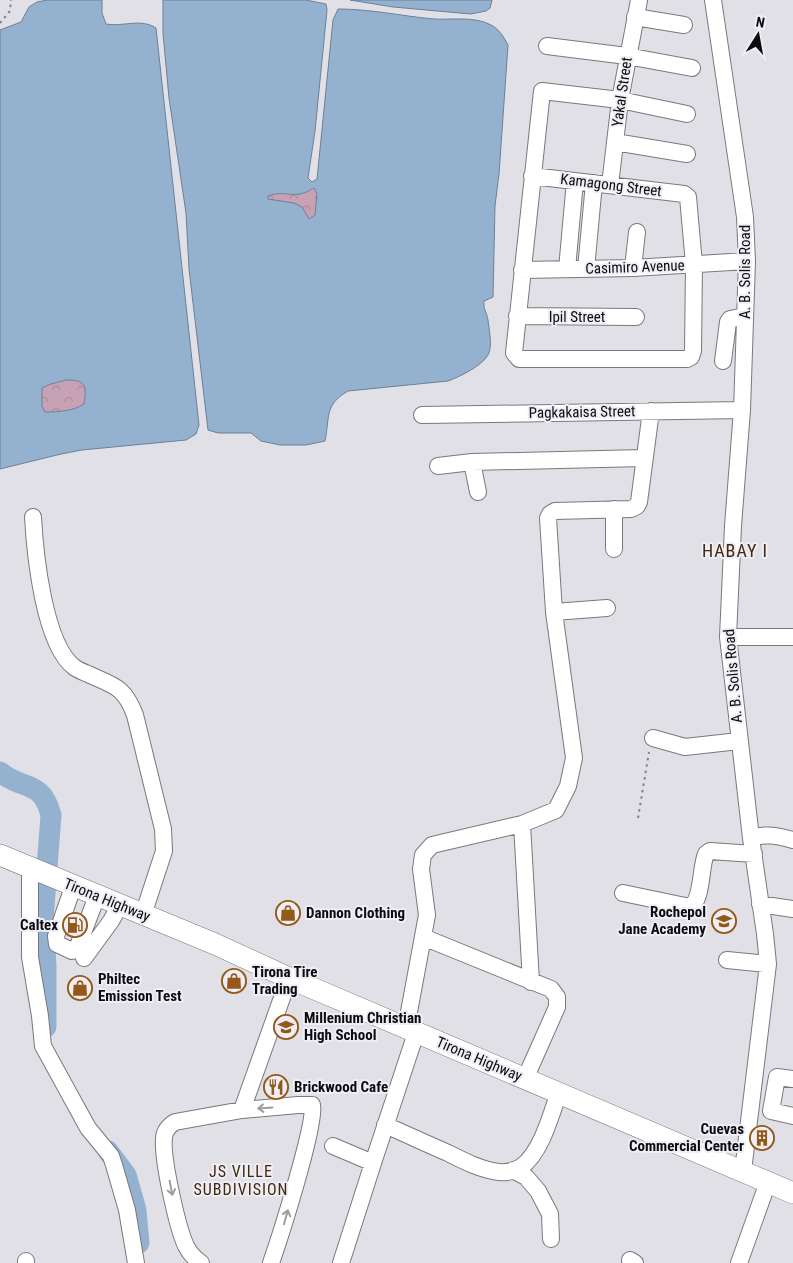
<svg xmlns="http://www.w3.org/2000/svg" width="793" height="1263" font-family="'Roboto Condensed',sans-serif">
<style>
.forest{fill:url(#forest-crowns)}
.water{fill:#94b2d0;stroke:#6b8096;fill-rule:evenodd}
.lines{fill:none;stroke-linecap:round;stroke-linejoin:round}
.river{stroke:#94b2d0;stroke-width:21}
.minor-casing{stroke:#79787e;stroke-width:18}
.major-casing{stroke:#79787e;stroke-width:22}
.path{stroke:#818084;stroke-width:2;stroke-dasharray:2.5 4;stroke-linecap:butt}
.minor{stroke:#fff;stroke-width:16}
.major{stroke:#fff;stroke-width:21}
.oneway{stroke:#9e9e9f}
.labels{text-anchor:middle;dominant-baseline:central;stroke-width:4;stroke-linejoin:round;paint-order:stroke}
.street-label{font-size:15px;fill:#0c0c0e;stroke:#efedf5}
.poi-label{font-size:15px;font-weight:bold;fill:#0c0c0e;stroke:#efedf5;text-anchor:start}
.neighbourhood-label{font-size:16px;letter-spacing:1px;fill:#44280a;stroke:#efedf5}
.quarter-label{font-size:18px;letter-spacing:1px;fill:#44280a;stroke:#efedf5}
</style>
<defs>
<pattern id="forest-crowns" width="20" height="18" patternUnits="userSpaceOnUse" patternTransform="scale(1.25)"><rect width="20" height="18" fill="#c7a2b4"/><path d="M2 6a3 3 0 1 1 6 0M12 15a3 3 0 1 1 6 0" fill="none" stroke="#aa8a9a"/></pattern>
</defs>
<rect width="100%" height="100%" fill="#e2e0e7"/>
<!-- forest -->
<path class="forest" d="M315,188L317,194L315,215L309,219C301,209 281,202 268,199L267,196C286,189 294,201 315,188Z
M66,380C86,380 87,385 84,404C73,411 59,412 45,412L42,407V388L51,384Z"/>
<!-- water -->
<path class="water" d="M47,0H102V13L106,24C123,27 141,18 156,28L199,425L196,434L186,440L82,450L61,454L0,469V30L21,22L29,7L37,2ZM66,380C86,380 87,385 84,404C73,411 59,412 45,412L42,406V388L51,384Z
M163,0H306L326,4L327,10L315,131L308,178L312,182L317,179L333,20L338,9C371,9 401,16 434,19C451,20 475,16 491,25C500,30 503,36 508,45L499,174L495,206L493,297L484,301C483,309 487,313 488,320C489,330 493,346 488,355C482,366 459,377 448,381L348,391C324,405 330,417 325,441L306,445H280L261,441L251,433H218L208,430L189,269L186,213L169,98L163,33ZM314,188L317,194L315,215L309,219L302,207L294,203L268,199V196C286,189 294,201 314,188Z
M350,0H492L490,8L486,11L471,14L393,7Z"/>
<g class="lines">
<!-- river -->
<path class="river" d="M0,772C22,791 41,778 51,815L43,920L46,966V1027
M108,1151L126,1175L136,1210L139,1243"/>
<defs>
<path id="minor" d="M713,0L745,217L747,261L742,410L733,526L728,637L751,838L765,934L768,964L743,1171
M635,17L684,25
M547,46L627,56L692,68
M615,142L687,154
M532,176L684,194L688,197L694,264L693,351L691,357L687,359H519L514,353L542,91L620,100L687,114
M610,185L620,100L639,0
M633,268L637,232
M567,269L575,181
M586,269L594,183
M522,270L633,268L747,261
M517,316L636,317
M723,361L728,322L730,319L745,316
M422,415L742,410
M438,466L472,462
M478,492L472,462L644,458
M33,517C35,554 44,644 74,667C78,670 83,672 88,674C114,686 124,686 135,715L163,829L164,851L143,915
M614,549V509
M554,612L607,608
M728,637H793
M653,738L685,747L739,741
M522,824L531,982
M751,838C766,833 778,836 793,840
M30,869V957L40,1016L43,1046L88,1128L111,1156L114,1165L127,1210L136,1263
M73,887L56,936L57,944L72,951L75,950L78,946L97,896
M623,893L690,907C703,900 700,867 706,854L710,851L754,854
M760,904L793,909
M423,937L551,989L557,997V1007L525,1079
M84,958L111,921L120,905
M727,960L768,964
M406,1028L427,915L421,869L423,855L432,845L522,824L556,810L568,786L574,758L554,612L548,518L550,514L555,511L631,509L637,506L639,502L651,411
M793,1079L777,1077L771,1111L793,1116
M242,1110L289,978
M385,1125C406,1134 427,1144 448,1153C464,1161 481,1170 499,1172C506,1173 514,1171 521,1167C541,1153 551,1115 559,1092
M333,1146L373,1163L341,1263
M373,1163L416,1033
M513,1170L526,1177L538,1191L550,1214L551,1239
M630,1260L635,1263
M26,1261V1263
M201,1263C194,1258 190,1254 186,1246C178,1229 159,1150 165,1133C167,1128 170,1125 175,1122L242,1110L298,1105H312C317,1122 279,1240 271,1263
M739,1263L768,1182"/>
<path id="major" d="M0,855L215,944L289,978L793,1193"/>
</defs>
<!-- minor casing -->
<use href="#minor" class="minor-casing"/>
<!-- major casing -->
<use href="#major" class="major-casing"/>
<!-- path -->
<path class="path" d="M0,23L10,11L11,0
M638,818L649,752"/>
<!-- minor -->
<use href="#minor" class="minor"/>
<!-- major -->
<use href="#major" class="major"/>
</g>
<!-- one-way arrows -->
<defs><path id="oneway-shaft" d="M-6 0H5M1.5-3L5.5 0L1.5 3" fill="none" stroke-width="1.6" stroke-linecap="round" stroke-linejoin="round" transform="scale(1.25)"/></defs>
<g class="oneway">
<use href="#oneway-shaft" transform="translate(265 1108) rotate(176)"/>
<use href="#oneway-shaft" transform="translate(171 1188) rotate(79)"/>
<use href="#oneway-shaft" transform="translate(286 1217) rotate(-74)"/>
</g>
<!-- icons -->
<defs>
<symbol id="shop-ring" viewBox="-11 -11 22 22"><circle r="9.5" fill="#efedf5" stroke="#945918" stroke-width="1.5"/><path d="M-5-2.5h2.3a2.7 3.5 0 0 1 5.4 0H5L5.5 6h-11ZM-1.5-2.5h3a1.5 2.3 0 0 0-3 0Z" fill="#945918"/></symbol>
<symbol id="school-ring" viewBox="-11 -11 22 22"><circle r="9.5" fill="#efedf5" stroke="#945918" stroke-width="1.5"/><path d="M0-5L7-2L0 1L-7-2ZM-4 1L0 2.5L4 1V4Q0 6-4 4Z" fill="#945918"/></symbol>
<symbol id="fuel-ring" viewBox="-11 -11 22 22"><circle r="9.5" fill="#efedf5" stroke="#945918" stroke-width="1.5"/><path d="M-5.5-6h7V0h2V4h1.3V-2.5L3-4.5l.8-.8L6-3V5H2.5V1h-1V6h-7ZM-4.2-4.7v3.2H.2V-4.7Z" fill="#945918"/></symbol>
<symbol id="restaurant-ring" viewBox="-11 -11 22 22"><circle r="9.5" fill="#efedf5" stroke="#945918" stroke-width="1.5"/><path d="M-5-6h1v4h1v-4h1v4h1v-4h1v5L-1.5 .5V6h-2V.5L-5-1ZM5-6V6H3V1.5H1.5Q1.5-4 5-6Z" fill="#945918"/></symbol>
<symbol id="building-ring" viewBox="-11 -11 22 22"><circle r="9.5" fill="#efedf5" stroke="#945918" stroke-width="1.5"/><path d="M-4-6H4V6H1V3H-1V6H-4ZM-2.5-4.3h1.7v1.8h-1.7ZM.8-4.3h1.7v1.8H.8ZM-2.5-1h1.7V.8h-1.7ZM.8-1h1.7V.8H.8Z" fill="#945918"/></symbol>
</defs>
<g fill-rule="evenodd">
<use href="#shop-ring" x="274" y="899" width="28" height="28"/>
<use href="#school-ring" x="710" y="907" width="28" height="28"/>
<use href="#fuel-ring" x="61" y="911" width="28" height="28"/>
<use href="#shop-ring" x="220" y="967" width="28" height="28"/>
<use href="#shop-ring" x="66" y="974" width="28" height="28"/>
<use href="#school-ring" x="272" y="1013" width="28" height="28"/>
<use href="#restaurant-ring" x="262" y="1073" width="28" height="28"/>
<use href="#building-ring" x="748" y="1124" width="28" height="28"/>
</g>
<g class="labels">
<!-- street labels -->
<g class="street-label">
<text transform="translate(622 92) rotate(-82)">Yakal Street</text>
<text transform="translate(611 185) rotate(7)">Kamagong Street</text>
<text transform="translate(635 267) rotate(-2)">Casimiro Avenue</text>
<text transform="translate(745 272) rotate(-90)">A. B. Solis Road</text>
<text x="577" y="317">Ipil Street</text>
<text transform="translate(582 412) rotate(-1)">Pagkakaisa Street</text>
<text transform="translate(733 676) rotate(-95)">A. B. Solis Road</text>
<text transform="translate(107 900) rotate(22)">Tirona Highway</text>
<text transform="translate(479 1059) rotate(23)">Tirona Highway</text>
</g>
<!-- poi labels -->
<g class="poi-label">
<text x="706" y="912" text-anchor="end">Rochepol<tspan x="706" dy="17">Jane Academy</tspan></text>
<text x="306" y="913">Dannon Clothing</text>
<text x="58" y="925" text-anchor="end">Caltex</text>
<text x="252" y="972">Tirona Tire<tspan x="252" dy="17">Trading</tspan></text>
<text x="98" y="979">Philtec<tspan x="98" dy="17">Emission Test</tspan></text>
<text x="304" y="1018">Millenium Christian<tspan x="304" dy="17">High School</tspan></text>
<text x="294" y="1087">Brickwood Cafe</text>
<text x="744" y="1129" text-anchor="end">Cuevas<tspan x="744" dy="17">Commercial Center</tspan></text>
</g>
<!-- neighbourhood labels -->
<g class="neighbourhood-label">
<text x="241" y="1171">JS VILLE<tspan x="241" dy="18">SUBDIVISION</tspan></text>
</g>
<!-- quarter labels -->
<g class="quarter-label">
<text x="735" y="550">HABAY I</text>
</g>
</g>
<!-- north arrow -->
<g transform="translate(758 35) rotate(11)" stroke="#efedf5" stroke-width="4" paint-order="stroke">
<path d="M0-4L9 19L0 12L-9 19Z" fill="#0c0c0e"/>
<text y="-8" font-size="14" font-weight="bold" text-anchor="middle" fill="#0c0c0e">N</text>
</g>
</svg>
